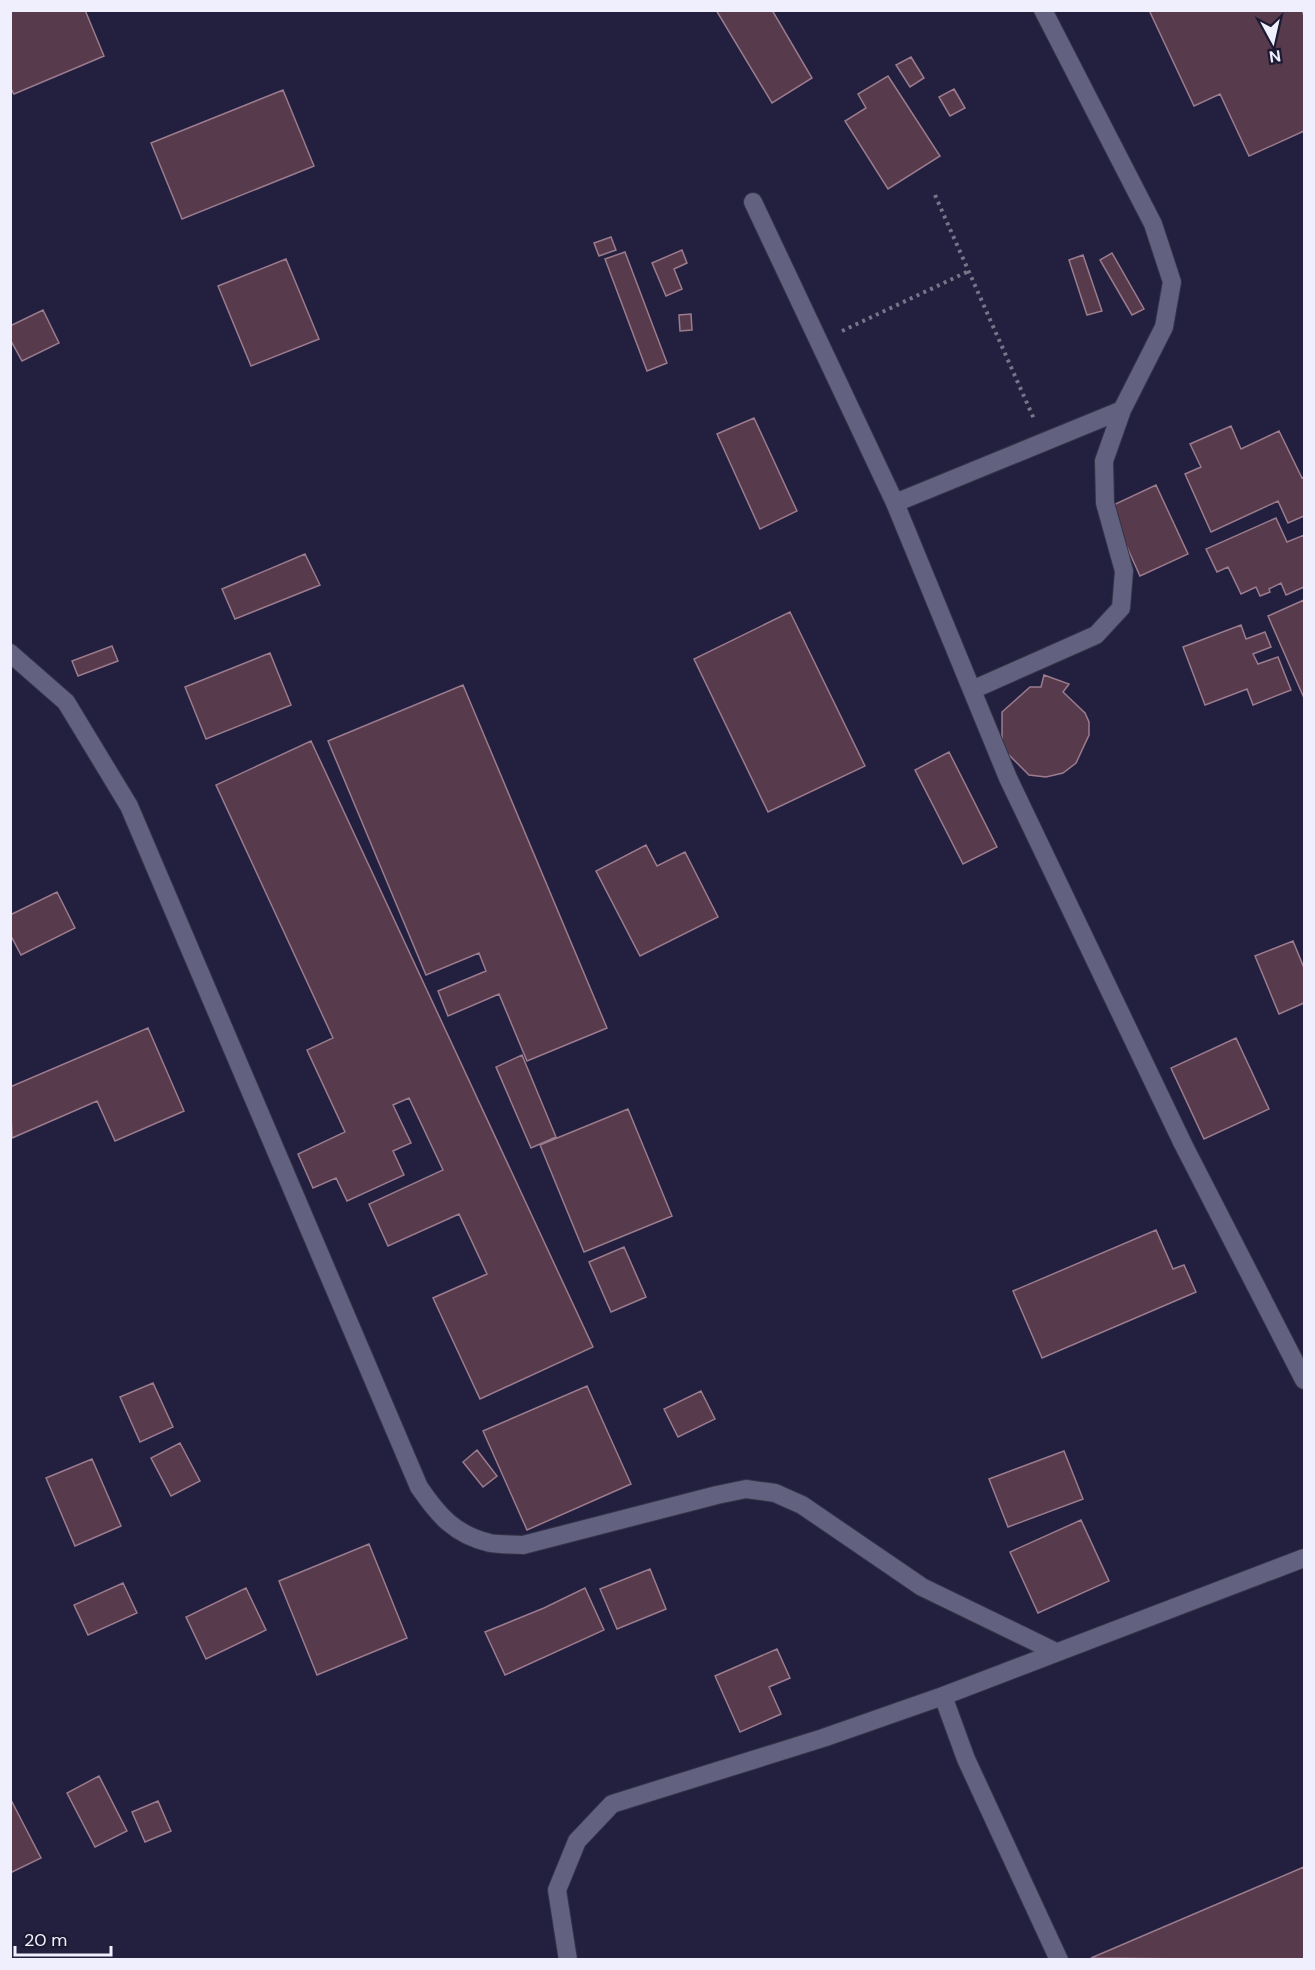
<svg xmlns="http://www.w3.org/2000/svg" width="1315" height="1970" font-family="'DM Sans',sans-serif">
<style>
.built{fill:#23203f}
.building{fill:#573b4c;stroke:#9b7b8e;stroke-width:1.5}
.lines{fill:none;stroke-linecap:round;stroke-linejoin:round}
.minor-casing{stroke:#353347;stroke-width:20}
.path{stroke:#767488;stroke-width:4;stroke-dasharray:3 4.5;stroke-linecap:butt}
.minor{stroke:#62617f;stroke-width:18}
</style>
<rect width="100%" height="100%" fill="#1c1932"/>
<!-- built -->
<path class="built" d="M11,11H1304V1959H11Z"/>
<!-- building -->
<path class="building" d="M10,10H85L104,56L14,94L10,87Z
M716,10H772L812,78L772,103Z
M1149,10H1302L1304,16V131L1249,156L1220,94L1194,106Z
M911,57L924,78L910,87L896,65Z
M888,76L940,156L888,189L845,121L866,108L858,94Z
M954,89L965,108L950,116L939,97Z
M283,90L314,166L182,219L151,143Z
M611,237L616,250L599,256L594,243Z
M682,250L687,263L674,269L682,289L666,296L652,263Z
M625,252L667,363L647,371L605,259Z
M1112,253L1144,309L1132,315L1100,260Z
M1083,255L1102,311L1087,315L1069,260Z
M286,259L319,339L251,366L218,286Z
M43,310L59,343L22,361L10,339V326Z
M691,314L692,330L680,331L679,315Z
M754,418L797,511L760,529L717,434Z
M1231,426L1241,449L1279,431L1302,478L1304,477V516L1288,523L1278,501L1211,532L1185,474L1201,467L1190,444Z
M1156,485L1188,554L1140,576L1109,507Z
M1276,518L1287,542L1304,535V587L1286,595L1281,583L1269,589L1270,592L1260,596L1256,587L1241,594L1228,567L1217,572L1206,549Z
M305,554L320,585L235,619L222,589Z
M1304,600V698L1268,616Z
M790,612L865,766L768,812L694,659Z
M1241,625L1246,639L1265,632L1271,647L1253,654L1258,664L1278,657L1291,690L1253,705L1247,689L1205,705L1183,647Z
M112,646L118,661L78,676L72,661Z
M270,653L291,705L206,739L185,687Z
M1044,675L1069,684L1063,692L1085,713L1089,722V735L1076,763L1063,773L1046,777L1029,775L1006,752L1002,744V712L1030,687H1041Z
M463,685L607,1028L527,1061L499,994L448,1016L438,991L486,971L479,953L426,975L328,741Z
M311,741L593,1347L480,1399L433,1298L487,1274L459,1214L388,1246L369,1204L443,1170L409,1098L393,1105L411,1143L393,1151L404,1175L347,1201L336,1178L313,1188L298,1154L345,1132L307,1050L333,1038L216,785Z
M949,752L997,847L963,864L915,770Z
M646,845L657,866L685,852L718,917L640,956L596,871Z
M57,892L75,928L21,955L10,934V915Z
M1293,941L1304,968V1003L1279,1014L1255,956Z
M148,1028L184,1111L115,1141L97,1101L12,1138L10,1087Z
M1236,1038L1269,1109L1204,1139L1171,1068Z
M522,1055L556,1137L531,1148L496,1067Z
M628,1109L672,1216L584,1252L540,1145Z
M1156,1230L1173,1269L1184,1265L1196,1292L1042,1358L1013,1291Z
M624,1247L646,1297L611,1312L589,1262Z
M153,1383L173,1427L140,1442L120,1397Z
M587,1386L631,1484L527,1530L483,1431Z
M701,1391L715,1419L678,1437L664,1409Z
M180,1443L200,1481L171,1496L151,1458Z
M477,1450L497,1476L483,1487L463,1462Z
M1064,1451L1083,1499L1008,1527L989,1479Z
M92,1459L121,1526L75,1546L46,1478Z
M1081,1520L1109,1581L1038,1613L1010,1552Z
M369,1544L407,1638L317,1675L279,1581Z
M650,1569L666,1609L617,1629L600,1589Z
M123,1583L137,1613L88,1635L74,1605Z
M246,1588L266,1630L206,1659L186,1617Z
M585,1588L604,1630L505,1675L485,1632L544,1608Z
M777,1649L790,1678L769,1687L781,1714L740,1732L715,1676Z
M99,1776L127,1831L95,1847L67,1793Z
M10,1798L41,1858L10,1873Z
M158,1801L171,1831L145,1842L132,1812Z
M1304,1867V1960L1091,1958Z"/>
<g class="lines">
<defs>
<path id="minor" d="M753,202L895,503L1008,778L1183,1144L1304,1380
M895,503L1122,410
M10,653L66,702L129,806L419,1487C438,1515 455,1535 490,1543C500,1545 513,1544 523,1545L717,1495L746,1489L775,1493L802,1505L922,1587L1056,1652
M972,690L1096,635L1121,608L1124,571L1105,503L1104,461L1122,410L1164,327L1172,282L1153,224L1043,10
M943,1696L966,1759L1059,1960
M568,1960L557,1890L577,1841L612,1804L823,1738L943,1696L1304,1558"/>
</defs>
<!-- minor casing -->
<use href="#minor" class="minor-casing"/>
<!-- path -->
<path class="path" d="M935,195L1034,419
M842,331L969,271"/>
<!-- minor -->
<use href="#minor" class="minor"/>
</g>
<!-- border -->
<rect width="1315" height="1970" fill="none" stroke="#efeffd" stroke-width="24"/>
<!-- north arrow -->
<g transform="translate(1273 42) rotate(172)" stroke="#1c1932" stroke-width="4.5" paint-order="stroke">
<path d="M0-4.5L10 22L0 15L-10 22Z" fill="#efeffd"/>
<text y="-9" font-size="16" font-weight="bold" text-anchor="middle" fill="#efeffd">N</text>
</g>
<!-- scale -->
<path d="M15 1946v9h96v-9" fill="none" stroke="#efeffd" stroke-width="3"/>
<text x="24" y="1946" font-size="18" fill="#efeffd" stroke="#1c1932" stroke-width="4.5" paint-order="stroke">20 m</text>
</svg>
